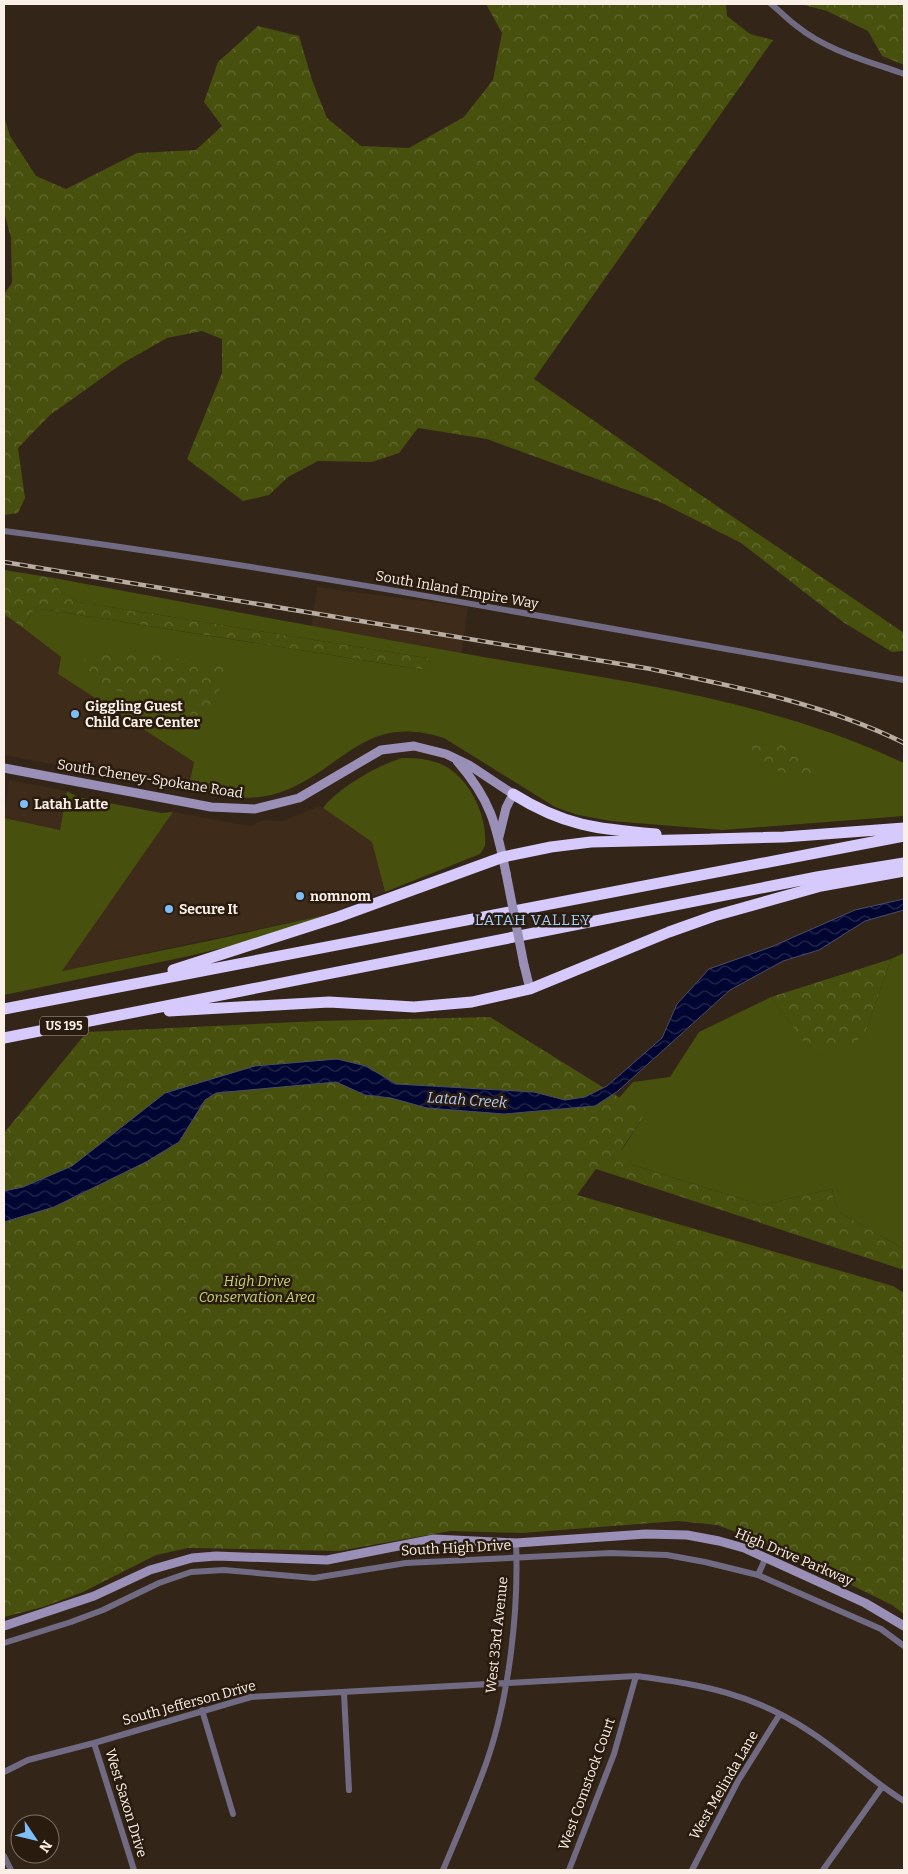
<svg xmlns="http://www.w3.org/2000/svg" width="908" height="1874" font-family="Bitter,serif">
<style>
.built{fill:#3e2b19}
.grass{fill:#48500e}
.forest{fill:url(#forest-crowns)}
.water{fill:url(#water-waves);stroke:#4b4c68}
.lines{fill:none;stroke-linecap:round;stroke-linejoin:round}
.street{stroke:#716a83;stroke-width:6}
.secondary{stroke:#9a8fb7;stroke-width:9}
.highway{stroke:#d6c9fb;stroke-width:11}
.rail-casing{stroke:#b8ada3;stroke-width:4.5}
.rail{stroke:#291b0e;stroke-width:2.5;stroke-dasharray:8;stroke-linecap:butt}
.secondary-bridge{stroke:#9a8fb7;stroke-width:9}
.poi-dot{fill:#7fbdf9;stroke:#291b0e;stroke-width:2}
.labels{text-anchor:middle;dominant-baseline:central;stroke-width:5;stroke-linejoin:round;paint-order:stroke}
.shield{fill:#291b0e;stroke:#bbb0a7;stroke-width:1}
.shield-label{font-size:12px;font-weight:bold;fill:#faf0e8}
.street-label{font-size:14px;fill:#faf0e8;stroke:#291b0e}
.poi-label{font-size:14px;font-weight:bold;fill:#faf0e8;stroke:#291b0e;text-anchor:start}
.park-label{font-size:14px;font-style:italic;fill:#c6d479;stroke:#291b0e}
.neighbourhood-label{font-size:15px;letter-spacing:1px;fill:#a2d0fe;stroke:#291b0e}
.water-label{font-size:15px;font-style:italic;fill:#b2cbf9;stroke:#291b0e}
</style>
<defs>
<pattern id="forest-crowns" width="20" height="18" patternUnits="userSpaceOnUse" patternTransform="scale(1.25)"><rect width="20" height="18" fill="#48500e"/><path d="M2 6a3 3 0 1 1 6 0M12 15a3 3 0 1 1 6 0" fill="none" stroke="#636a31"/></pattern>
<pattern id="water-waves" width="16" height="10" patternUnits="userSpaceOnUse" patternTransform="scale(1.25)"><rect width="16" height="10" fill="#000531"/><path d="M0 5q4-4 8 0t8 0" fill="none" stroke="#262a4f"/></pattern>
</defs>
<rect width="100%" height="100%" fill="#332518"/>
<!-- built -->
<path class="built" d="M317,587L468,607L461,657L310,637Z
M4,614L61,657L58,674L194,762L188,790L4,755Z
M9,780L67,791L60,830L4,818Z
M320,806L372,842L385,892L325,915L61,971L173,812L250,826L264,820L282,821Z"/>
<!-- grass -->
<path class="grass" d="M54,578C199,605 344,632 489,658C629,682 774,701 904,763V816L723,830L611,821L578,815L555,807L444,738C368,714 349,762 289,789C258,803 221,798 188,790L194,762L58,674L61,657L23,628L32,612L42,609L424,670L431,664L427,658L79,602L60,592Z
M402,758C416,758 430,759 443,765C470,778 488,817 485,846L480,854L385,892L372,842L323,808C338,788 378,765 402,758Z
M67,791L78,797L161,813L173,812L62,971L213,940L325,915L247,942L189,956L4,995V818L60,830Z
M904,953V1249L841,1213L834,1201L832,1189L761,1205L633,1165L621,1151L643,1118L612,1106L633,1082L670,1077L699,1032L771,997L810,1049L865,1034L891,959Z"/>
<!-- forest -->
<path class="forest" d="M486,4H726L727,16L750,34L773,40L534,379L686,485L904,633V651L892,652L843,622L741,543L660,502L487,439L418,428L399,453L372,462L318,461L288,477L269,495L243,501L187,459L222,373V339L202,331L167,338L123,363L50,415L18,448L25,498L18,513L4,515V294L12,283L11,238L4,212V116L10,136L36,176L66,189L137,153L196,150L222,126L204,102L218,62L258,26L299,36L312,80L327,118L361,146L409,148L464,117L493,80L502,33Z
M800,4H904V65L882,56L868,31L827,11Z
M4,570L54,578L60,592L79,602L427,658L431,664L425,670L42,609L32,612L23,628L4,614Z
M128,651L222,666L228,676L205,712L193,716L172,703L101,687L83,673V661L91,653Z
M774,739L792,746L814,771L812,777C780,778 776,770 752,751L750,741Z
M891,959L865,1034L850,1046L810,1050L771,997Z
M490,1017L633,1106L643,1107V1118L621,1150L633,1165L761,1205L832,1189L834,1201L841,1213L904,1249V1270L596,1169L577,1195L893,1286L904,1293V1614L892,1605L764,1542L717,1525L678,1521L522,1533L450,1531L339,1551L188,1548L156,1555L83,1592L43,1607L4,1617V1133L87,1032L320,1021Z"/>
<!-- water -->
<path class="water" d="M904,899V910L865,921L819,950L783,961L730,990L618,1091L595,1106L504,1114L427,1108L391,1098L365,1095L336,1082L216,1093L205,1100L179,1142L146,1162L54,1207L4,1222V1191L23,1187L72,1166L165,1093L255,1066L337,1059L366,1066L396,1084L534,1092L565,1100L585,1097L607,1086L662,1038L677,1004L709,969L771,947L855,910Z"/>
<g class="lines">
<!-- street -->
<path class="street" d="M771,4C780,11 788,20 798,27C828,51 868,61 904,74
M4,531C305,570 605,629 904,680
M758,1575L766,1557
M4,1643L71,1622L103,1610L159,1583L191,1572L224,1570L314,1578L406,1563L611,1553L667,1555L705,1562L758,1575L881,1629L904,1646
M344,1693L349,1790
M202,1710L233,1814
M94,1743L134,1870
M4,1772L28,1760L94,1743L251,1697L636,1676C700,1684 754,1694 809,1731C842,1752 870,1780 904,1801
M4,1856L11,1870
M443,1870C458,1834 474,1798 487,1761C509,1697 519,1610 516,1543
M569,1870L614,1754L636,1676
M692,1870L738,1781L780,1714
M823,1870L882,1787"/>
<!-- secondary -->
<path class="secondary" d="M457,761C491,800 496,824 506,873
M4,768L211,807L255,809L299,798L381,750L414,746L446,754L469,765L513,794L506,808L499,837
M524,965L530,989
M4,1626L94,1596L150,1570L192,1558L216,1556L327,1560L434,1539L516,1543L646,1534L687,1535L719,1541L744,1548L865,1603L904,1626"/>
<!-- highway -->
<path class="highway" d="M513,794C564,826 597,829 656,834
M711,839L784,837L904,828
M173,970L338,917L503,857L551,847L591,842L718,839
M4,1009L904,836
M169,1011L329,1002L414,1007L472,1002L530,989L669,932L714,916L821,886L904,871
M4,1038L817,877L904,863"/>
<defs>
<path id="rail" d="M4,562L651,669C738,687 825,704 904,743"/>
</defs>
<!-- rail casing -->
<use href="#rail" class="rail-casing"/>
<!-- rail -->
<use href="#rail" class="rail"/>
<!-- secondary-bridge -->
<path class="secondary-bridge" d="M506,873L524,965"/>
</g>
<!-- markers -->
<g class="poi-dot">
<circle cx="75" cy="714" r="5"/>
<circle cx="24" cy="804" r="5"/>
<circle cx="300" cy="896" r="5"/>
<circle cx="169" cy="909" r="5"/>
</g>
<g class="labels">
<!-- shield labels -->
<rect class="shield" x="40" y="1016.5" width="48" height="19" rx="4"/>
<g class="shield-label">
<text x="64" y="1026">US 195</text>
</g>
<!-- street labels -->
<g class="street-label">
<text transform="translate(457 590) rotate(10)">South Inland Empire Way</text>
<text transform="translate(150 779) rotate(9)">South Cheney-Spokane Road</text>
<text transform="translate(456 1548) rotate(-3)">South High Drive</text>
<text transform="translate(794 1557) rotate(23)">High Drive Parkway</text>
<text transform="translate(497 1635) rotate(-84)">West 33rd Avenue</text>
<text transform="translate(189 1703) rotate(-15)">South Jefferson Drive</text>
<text transform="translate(587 1784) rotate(-70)">West Comstock Court</text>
<text transform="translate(724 1785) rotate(-60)">West Melinda Lane</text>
<text transform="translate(126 1803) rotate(73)">West Saxon Drive</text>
</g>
<!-- poi labels -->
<g class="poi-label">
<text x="85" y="706">Giggling Guest<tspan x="85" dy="16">Child Care Center</tspan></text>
<text x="34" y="804">Latah Latte</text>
<text x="310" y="896">nomnom</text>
<text x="179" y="909">Secure It</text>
</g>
<!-- park labels -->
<g class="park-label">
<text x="257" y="1281">High Drive<tspan x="257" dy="16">Conservation Area</tspan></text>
</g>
<!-- neighbourhood labels -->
<g class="neighbourhood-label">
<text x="533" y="920">LATAH VALLEY</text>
</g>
<!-- water labels -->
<g class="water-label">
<text transform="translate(467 1100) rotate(4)">Latah Creek</text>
</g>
</g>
<!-- border -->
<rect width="908" height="1874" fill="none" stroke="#faf0e8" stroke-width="10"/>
<!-- north arrow -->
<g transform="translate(35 1839) rotate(125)"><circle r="24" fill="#291b0e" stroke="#7d7065"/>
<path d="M0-4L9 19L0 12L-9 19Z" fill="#7fbdf9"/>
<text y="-8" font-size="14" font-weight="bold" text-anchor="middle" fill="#faf0e8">N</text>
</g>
</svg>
